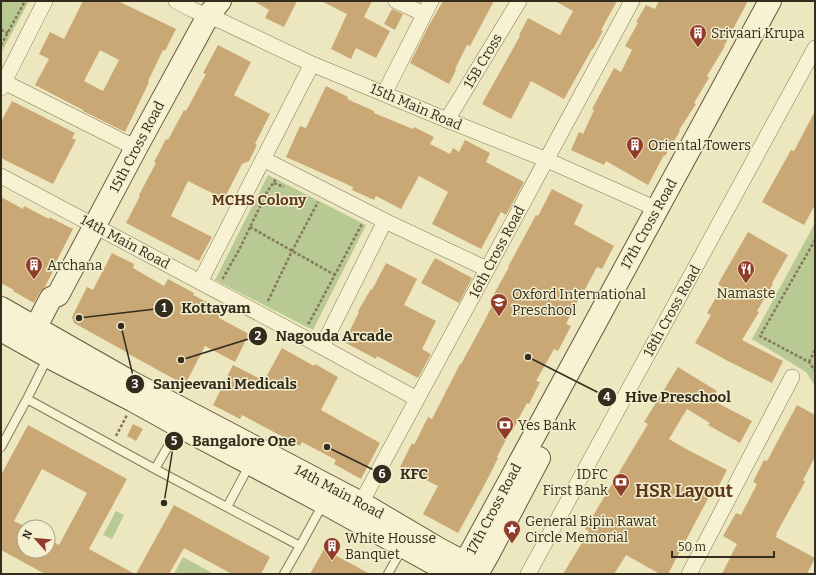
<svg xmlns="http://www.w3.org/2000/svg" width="816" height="575" font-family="Bitter,serif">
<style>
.green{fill:#b9c994}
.building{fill:#c9a876;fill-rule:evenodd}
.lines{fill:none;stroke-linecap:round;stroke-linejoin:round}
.lane-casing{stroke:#847858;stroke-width:10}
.street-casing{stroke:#847858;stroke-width:16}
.secondary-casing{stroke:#66583c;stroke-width:24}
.path{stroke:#847858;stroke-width:2.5;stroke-dasharray:3 2;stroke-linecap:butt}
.lane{stroke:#f7f3d2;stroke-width:8}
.street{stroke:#f7f3d2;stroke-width:15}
.secondary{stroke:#f7f3d2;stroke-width:22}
.labels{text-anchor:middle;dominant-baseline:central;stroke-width:3;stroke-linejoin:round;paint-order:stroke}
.poi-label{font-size:14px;fill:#342c1c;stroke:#f4f0cf;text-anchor:start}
.street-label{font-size:14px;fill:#342c1c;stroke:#f4f0cf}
.neighbourhood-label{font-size:15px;font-weight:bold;fill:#5f371d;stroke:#f4f0cf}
.district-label{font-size:18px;font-weight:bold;fill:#5f371d;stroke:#f4f0cf}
.leader{fill:none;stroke:#342c1c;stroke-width:1.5}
.callout-dot{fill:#342c1c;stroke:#f4f0cf;stroke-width:1.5}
.mark-label{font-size:12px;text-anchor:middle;font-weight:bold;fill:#fff}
.callout-label{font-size:15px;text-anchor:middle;font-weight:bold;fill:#342c1c;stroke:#f4f0cf;stroke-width:3;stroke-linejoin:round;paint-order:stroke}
</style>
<rect width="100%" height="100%" fill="#ece7bf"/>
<!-- green -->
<path class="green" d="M1,1H29L1,53Z
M268,175L366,225L313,330L215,280Z
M815,223V386L806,372L752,339Z
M116,511L124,515L112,539L103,535Z
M183,557L214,574H174Z"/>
<!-- building -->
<path class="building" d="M83,1H118L176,29L165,51L163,50L148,81L149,82L125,132L83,111V110L35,85L49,59L39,54L50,32L64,39ZM100,50L119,60L103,91L84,81Z
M254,1H297L284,27L265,18L269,10Z
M321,1H372L364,17L390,31L376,58L356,48L351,59L331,49L347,14Z
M443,1H494L470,46L467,45L455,69L456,70L449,84L410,63L428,27Z
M555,1H617L601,30L603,31L593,49H592L564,99L531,81L511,119L482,104L520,36L519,35L528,18L560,35L573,11Z
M659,1H748L724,46H725L707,76L709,78L694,103L696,104L679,130L680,131L665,156L664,155L648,185L606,161L604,165L571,150L579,132L583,134L594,110L592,109L614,68L621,72L632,50L625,46L638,23L636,22L646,5L655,9Z
M392,9L403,14L395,30L384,24Z
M218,45L251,62L234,95L270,114L255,144L257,145L249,161L242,164L224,199L188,181L171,216L212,237L199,261L126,223L140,196L139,195L156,163L154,162L166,139L168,140L184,110L186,111L206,74L203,73Z
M326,86L348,97L347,99L374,111V113L413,129L414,127L434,137L430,144L450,154L453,148L459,152L465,140L490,153L486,162L524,182L506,215L501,212L481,249L432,224L448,192L419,176L401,209L376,196L374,200L352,190L353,187L286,157L300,126L306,128Z
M12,101L75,133L72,138L76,140L53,184L1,158V122Z
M815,111V205L804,225L762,202L791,150L794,151Z
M552,189L583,205L574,224L614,246L602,269L597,267L584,291L583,290L566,324L571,326L558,351L554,349L536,381L540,382L529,404L527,403L512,431L511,430L497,457L498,458L485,484L458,533L423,514L438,486L400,467L412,443L414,445L428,417L432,419L460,364H461L484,322L497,296L494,294L509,267H508L536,215L538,216Z
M1,197L23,209L24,206L49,219V217L73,229L53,268L54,269L44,289L40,292L34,303L13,291L14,290L1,283Z
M748,232L788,255L772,283L773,284L757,311L759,312L742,340L783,361L772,383L728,361L695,343L711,315L707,313L722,287L718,284Z
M112,253L134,264L133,268L164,286L168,279L194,293L193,295L223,310L219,318L249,334L235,362L205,346L185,385L127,353H128L74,323L72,317L87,287L93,290Z
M435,258L472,278L459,303L421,283Z
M386,263L417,279L404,305L436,321L422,349L431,354L418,378L377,356L376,359L344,342L359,312L358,311L371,289L372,290Z
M282,348L314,366L315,364L338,377L321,410L380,443L361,479L334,464L336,460L302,442L300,446L242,415L240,419L213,405L233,365L264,381Z
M678,367L717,391L712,400L752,421L740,443L708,425L710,423L687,409L669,439L688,450L727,470L715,493L712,491L668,574H660L626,555L614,574H563L589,531L585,529L648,424L644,422Z
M797,405L815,415V457L803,480L805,482L776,534L777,535L776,537L815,558L807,574H722L737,544L723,536L736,513L741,515L757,484L753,482L764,460L767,461Z
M133,424L143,429L136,441L127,436Z
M28,425L127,479L89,549L135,574H45L1,550V475ZM42,469L87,493L59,545L48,539V551H24V526L14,521Z
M174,505L270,557L261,574H232L184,548L169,574H136Z
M324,549L370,574H310Z"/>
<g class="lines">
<defs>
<path id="lane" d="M27,399L48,357
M1,447L27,399L155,469L300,546L284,574
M155,469L179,427
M227,507L250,464
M300,546L323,504
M388,574L403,547"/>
<path id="street" d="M176,1L193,10L221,21L312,64L447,120L547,160L657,209
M396,1L424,14
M4,82L136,148
M1,88L45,1
M384,94L431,1
M447,120L519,1
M263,159L385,221L487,269
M1,176L322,347L417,399
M200,282L312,64
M322,347L385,221
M361,503L632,1
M528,574L815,48
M689,574L792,377"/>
<path id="secondary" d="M1,308L129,381L361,503L439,549L479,570
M1,330L49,357L132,400L179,426L324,503L453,574
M29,340L51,298L58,295L136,148L208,16L220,1
M459,574L770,1
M477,574L489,553L539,458"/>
</defs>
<!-- lane casing -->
<use href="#lane" class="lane-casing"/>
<!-- street casing -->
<use href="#street" class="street-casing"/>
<!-- secondary casing -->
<use href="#secondary" class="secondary-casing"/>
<!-- path -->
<path class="path" d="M1,30L8,33
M1,45L25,1
M274,183L284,187
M250,227L335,275
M815,240L760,336L809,362L815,371
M224,278H223L239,250L267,192L276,179
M268,301L292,251L318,202
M308,322L309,323L362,224
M809,362L815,350
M116,436L127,415"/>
<!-- lane -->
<use href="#lane" class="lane"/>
<!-- street -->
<use href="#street" class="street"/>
<!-- secondary -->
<use href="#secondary" class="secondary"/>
</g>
<!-- icons -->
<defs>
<symbol id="building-pin" viewBox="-11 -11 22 30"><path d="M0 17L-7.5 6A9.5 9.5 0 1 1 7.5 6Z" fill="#913c2a" stroke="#f4f0cf"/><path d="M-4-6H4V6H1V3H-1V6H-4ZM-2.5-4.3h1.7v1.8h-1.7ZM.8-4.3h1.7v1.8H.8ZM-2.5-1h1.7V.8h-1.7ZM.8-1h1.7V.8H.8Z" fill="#fff"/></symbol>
<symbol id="restaurant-pin" viewBox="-11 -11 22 30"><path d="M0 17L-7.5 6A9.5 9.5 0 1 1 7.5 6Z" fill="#913c2a" stroke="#f4f0cf"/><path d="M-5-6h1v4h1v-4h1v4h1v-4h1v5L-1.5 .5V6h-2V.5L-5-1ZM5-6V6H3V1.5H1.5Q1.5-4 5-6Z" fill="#fff"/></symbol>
<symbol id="school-pin" viewBox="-11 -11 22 30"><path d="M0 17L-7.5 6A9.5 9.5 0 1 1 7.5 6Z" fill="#913c2a" stroke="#f4f0cf"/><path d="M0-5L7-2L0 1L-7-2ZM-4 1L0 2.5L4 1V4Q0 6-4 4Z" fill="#fff"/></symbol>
<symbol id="bank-pin" viewBox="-11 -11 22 30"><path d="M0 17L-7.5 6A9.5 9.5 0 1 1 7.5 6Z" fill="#913c2a" stroke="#f4f0cf"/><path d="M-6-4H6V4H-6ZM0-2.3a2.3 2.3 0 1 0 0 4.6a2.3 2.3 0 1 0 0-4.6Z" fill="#fff"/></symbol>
<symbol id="sight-pin" viewBox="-11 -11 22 30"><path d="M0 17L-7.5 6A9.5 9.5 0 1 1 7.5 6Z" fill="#913c2a" stroke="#f4f0cf"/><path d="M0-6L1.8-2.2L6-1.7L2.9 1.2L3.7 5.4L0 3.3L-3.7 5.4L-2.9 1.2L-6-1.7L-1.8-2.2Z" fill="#fff"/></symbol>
</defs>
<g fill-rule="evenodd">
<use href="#building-pin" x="688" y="23" width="20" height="27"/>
<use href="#building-pin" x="625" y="135" width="20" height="27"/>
<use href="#building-pin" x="24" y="255" width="20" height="27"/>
<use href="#restaurant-pin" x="736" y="259" width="20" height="27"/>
<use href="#school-pin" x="489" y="292" width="20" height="27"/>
<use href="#bank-pin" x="495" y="415" width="20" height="27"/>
<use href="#bank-pin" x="611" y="472" width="20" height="27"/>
<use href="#sight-pin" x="502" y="519" width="20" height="27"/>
<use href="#building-pin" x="322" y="536" width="20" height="27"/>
</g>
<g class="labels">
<!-- poi labels -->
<g class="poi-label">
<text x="711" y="33">Srivaari Krupa</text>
<text x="648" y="145">Oriental Towers</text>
<text x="47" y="265">Archana</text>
<text x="746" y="293" text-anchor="middle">Namaste</text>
<text x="512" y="294">Oxford International<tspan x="512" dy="16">Preschool</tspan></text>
<text x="518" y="425">Yes Bank</text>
<text x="608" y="474" text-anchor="end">IDFC<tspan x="608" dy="16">First Bank</tspan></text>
<text x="525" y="521">General Bipin Rawat<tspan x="525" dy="16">Circle Memorial</tspan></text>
<text x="345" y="538">White Housse<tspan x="345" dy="16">Banquet</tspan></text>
</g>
<!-- street labels -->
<g class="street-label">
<text transform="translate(483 61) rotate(-59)">15B Cross</text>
<text transform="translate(416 107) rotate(23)">15th Main Road</text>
<text transform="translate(137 147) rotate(-62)">15th Cross Road</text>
<text transform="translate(649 224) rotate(-61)">17th Cross Road</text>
<text transform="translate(125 242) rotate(28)">14th Main Road</text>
<text transform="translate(497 252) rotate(-62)">16th Cross Road</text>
<text transform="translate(672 311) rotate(-61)">18th Cross Road</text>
<text transform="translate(339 492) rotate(28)">14th Main Road</text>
<text transform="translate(494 509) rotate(-62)">17th Cross Road</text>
</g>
<!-- neighbourhood labels -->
<g class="neighbourhood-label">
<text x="259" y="200">MCHS Colony</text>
</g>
<!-- district labels -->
<g class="district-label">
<text x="684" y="491">HSR Layout</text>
</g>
</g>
<!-- callouts -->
<path class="leader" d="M79 318L164 308M181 360L258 336M121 326L135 384M528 357L607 397M164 503L174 441M327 447L382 474"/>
<g class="callout-dot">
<circle cx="79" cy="318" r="4"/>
<circle cx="181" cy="360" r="4"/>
<circle cx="121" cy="326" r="4"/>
<circle cx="528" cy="357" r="4"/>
<circle cx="164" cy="503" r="4"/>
<circle cx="327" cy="447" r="4"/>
<circle cx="164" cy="308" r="10"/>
<circle cx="258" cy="336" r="10"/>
<circle cx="135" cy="384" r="10"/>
<circle cx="607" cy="397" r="10"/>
<circle cx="174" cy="441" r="10"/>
<circle cx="382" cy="474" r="10"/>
</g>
<g class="mark-label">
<text x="164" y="312">1</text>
<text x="258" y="340">2</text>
<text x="135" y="388">3</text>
<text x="607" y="401">4</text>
<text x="174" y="445">5</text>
<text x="382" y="478">6</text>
</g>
<g class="callout-label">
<text x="216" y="313">Kottayam</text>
<text x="334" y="341">Nagouda Arcade</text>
<text x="225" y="389">Sanjeevani Medicals</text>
<text x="678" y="402">Hive Preschool</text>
<text x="244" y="446">Bangalore One</text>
<text x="414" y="479">KFC</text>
</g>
<!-- border -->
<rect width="816" height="575" fill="none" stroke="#342c1c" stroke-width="4"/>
<!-- north arrow -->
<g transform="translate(36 539) rotate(297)"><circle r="19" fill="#f4f0cf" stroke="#a7a287"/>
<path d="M0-3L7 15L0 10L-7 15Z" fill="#913c2a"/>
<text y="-6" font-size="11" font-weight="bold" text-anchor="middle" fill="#342c1c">N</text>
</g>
<!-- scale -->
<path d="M672 551v6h102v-6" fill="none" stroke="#342c1c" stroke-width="2"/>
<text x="678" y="551" font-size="12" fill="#342c1c" stroke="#f4f0cf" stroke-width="3" paint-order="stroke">50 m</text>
</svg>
